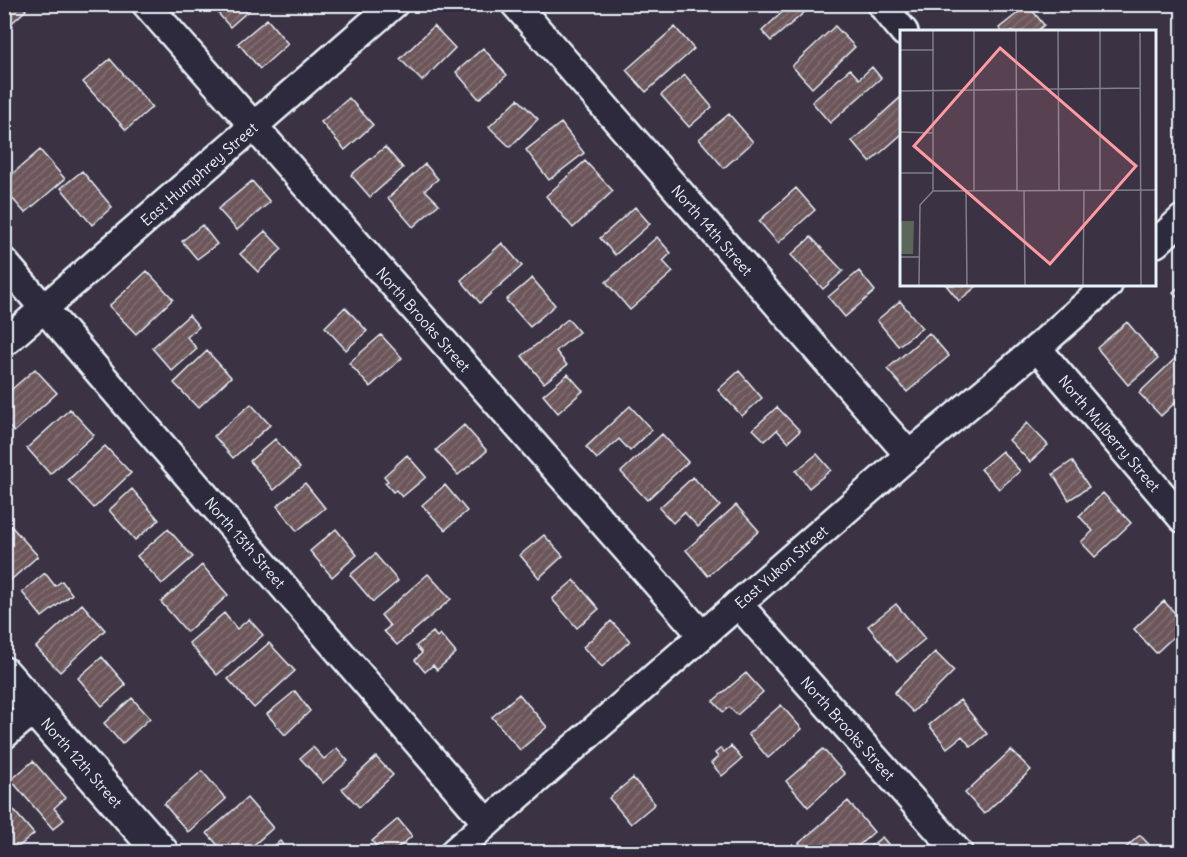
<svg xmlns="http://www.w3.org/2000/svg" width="1187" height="857" font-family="Delius,sans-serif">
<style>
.building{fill:url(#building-hatch);stroke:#e8f1f8;stroke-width:1.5}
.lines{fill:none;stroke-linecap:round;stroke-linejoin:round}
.street-casing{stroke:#e8f1f8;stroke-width:32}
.secondary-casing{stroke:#e8f1f8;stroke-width:38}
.street{stroke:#2f2a3d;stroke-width:27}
.secondary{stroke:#2f2a3d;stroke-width:33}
.labels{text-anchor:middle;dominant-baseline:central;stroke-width:5;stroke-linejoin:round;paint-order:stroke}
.street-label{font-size:15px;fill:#e8f1f8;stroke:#2f2a3d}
.inset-road{fill:none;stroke:#807f8b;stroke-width:1.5}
.view{fill:#ff9aa2;fill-opacity:0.15;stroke:#ff9aa2;stroke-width:3}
.inset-edge{fill:none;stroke:#e8f1f8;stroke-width:3}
</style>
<defs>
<pattern id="building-hatch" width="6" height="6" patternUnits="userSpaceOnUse" patternTransform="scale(1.5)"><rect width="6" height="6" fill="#6c565a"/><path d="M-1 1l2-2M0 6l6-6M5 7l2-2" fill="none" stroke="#816f72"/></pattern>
</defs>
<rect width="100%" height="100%" fill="#3b3343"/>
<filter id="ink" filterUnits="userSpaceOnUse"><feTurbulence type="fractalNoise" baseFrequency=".0167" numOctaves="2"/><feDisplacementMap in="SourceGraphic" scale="12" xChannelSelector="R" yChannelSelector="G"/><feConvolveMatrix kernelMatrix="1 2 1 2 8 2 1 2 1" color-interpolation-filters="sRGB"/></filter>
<g filter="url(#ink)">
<!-- building -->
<path class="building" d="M4,4H21L26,10L4,30Z
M210,4H254L255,5L230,27Z
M791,4H814L771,41L762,31Z
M1028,5L1044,25L1036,32H1001L999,28Z
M267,19L288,44L260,69L238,43Z
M434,26L455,48L422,81L400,59Z
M835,26L855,47L812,88L792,66Z
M675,27L694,49L646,92L626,70Z
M483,48L507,75L479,99L456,72Z
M110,59L152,107L126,130L83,82Z
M872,67L881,78L830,123L812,102L850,69L859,79Z
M685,75L712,107L689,127L661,95Z
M902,96V134L870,162L852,141Z
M349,98L373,125L345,150L321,122Z
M518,99L538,119L510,147L489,127Z
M729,114L753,142L724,168L699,139Z
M561,123L584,153L549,180L526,150Z
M385,147L403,168L370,197L351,175Z
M40,150L65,179L25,213L4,189V181Z
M585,161L613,191L573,228L546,196Z
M425,164L438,179L425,190L439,204L413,227L388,198Z
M82,171L112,207L92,225L61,188Z
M252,181L270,202L237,230L218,209Z
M796,188L815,210L778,243L759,221Z
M635,207L650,224L615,255L600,238Z
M202,225L217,244L197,259L182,241Z
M265,231L282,249L258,272L240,254Z
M657,237L671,253L663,261L673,272L630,310L606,282Z
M811,237L843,271L823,289L791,255Z
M502,243L522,266L480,303L461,280Z
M147,271L173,299L136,334L109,306Z
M859,271L875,291L845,317L828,297Z
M532,278L555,305L530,327L506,300Z
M1182,284V303L1173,292Z
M946,285H976L977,286L959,301Z
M900,301L922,328L898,346L877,320Z
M345,307L367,331L346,350L325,327Z
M189,315L199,327L187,337L197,349L172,371L152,348Z
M568,319L579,332L556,351L567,365L544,383L522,356Z
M1127,322L1158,359L1128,385L1097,348Z
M929,333L949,356L907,392L887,369Z
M381,335L402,358L370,387L349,363Z
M207,351L231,377L198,408L174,383Z
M1182,352V396L1161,416L1139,393Z
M35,369L57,393L14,432L4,422V396Z
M739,371L762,398L742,416L718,390Z
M568,374L583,391L558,413L543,395Z
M251,404L270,425L233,458L214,436Z
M630,406L652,430L630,451L619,439L597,459L586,447Z
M777,407L800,431L788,442L777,430L765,441L753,429Z
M70,409L94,435L50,474L27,448Z
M1027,423L1048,445L1030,462L1009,440Z
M464,425L487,451L458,475L436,450Z
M662,434L688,462L647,500L621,472Z
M275,439L300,468L274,490L250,461Z
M105,446L131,473L94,508L68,480Z
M1002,451L1020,471L999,489L981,469Z
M817,454L831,470L809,488L796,471Z
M407,455L426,477L402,497L396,490L393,492L385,483L388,481L384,476Z
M1072,461L1089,487L1069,500L1053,474Z
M693,477L720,506L698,527L684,512L673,523L659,508Z
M305,483L325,508L297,531L277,506Z
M445,485L467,511L445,530L422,505Z
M132,489L159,520L135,540L109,510Z
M1103,493L1131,523L1095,557L1081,542L1093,531L1079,516Z
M736,505L759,531L708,576L686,550Z
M11,526L38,556L4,586V532Z
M168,529L193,557L162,584L137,556Z
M336,529L357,555L332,577L310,551Z
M544,535L563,556L539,578L520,555Z
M375,554L398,581L373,602L350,575Z
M202,565L228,595L187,632L161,602Z
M45,573L55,586L62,581L72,594L42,617L22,592Z
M428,574L451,599L397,645L384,631L390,626L381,615Z
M574,580L599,609L577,628L552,599Z
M1164,601L1182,621V629L1156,653L1134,629Z
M82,604L105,630L60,672L36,647Z
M896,604L925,639L897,662L868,626Z
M224,613L237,629L249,619L263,635L217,675L189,643Z
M611,621L630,641L602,667L583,647Z
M433,632L437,637L440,634L456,653L437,670L433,665L425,672L415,660L422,653L416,646Z
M269,643L295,671L254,708L228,679Z
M935,652L954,671L913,712L894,693Z
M102,657L126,685L102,706L78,678Z
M746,673L763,692L737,715L729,707L723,712L713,701Z
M295,691L310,711L285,735L267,714Z
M519,694L547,727L520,750L492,717Z
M132,698L150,718L122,744L104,723Z
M960,700L987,734L971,747L962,736L947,748L929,725Z
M781,705L802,729L768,758L748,734Z
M731,746L742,759L722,776L711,763L718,757L715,753L721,748L724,752Z
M313,747L324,759L337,748L348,761L323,783L300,758Z
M823,749L845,774L808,807L786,781Z
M1011,750L1031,770L984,814L965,793Z
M376,757L393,775L359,807L342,789Z
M33,761L65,798L54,808L64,820L53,829L11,780Z
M202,771L226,799L188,832L164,804Z
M633,778L655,804L631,824L609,798Z
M247,798L273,828L246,852H224L207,833Z
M4,799L34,834L12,852H4Z
M848,801L874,832L851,852H807L799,843Z
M398,819L412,836L393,852H382L372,841Z
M1140,835L1156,852H1121Z
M882,837L895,852H863Z
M280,841L290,852H267Z
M561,845L567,852H551Z"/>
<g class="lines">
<defs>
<g id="street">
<path id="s1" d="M146,4L702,635"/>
<path id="s2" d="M515,4L909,455"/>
<path d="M881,4L904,32"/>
<path d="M1156,243L1182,219"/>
<path id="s3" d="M4,262L487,823"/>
<path id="s4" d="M4,343L394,4"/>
<path id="s5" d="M1037,348L1182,518"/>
<path id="s6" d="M738,604L958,852"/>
<path d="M4,735L35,709"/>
<path id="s7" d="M454,852L909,455L1037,348L1108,285"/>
</g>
<g id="secondary">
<path id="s8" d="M4,674L161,852"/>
</g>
</defs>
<!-- street casing -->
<use href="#street" class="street-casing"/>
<!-- secondary casing -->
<use href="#secondary" class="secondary-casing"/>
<!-- street -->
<use href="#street" class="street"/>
<!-- secondary -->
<use href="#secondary" class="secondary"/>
</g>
</g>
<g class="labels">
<!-- street labels -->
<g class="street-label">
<text stroke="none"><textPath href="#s4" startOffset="258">East Humphrey Street</textPath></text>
<text stroke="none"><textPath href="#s2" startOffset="300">North 14th Street</textPath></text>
<text stroke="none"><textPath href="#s1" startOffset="420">North Brooks Street</textPath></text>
<text stroke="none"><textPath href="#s5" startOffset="112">North Mulberry Street</textPath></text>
<text stroke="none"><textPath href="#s3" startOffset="370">North 13th Street</textPath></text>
<text stroke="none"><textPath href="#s7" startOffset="434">East Yukon Street</textPath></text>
<text stroke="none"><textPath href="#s6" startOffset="166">North Brooks Street</textPath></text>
<text stroke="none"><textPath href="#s8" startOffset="118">North 12th Street</textPath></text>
</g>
</g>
<!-- overview -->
<g transform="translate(900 30)">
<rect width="256" height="256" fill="#3b3343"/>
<path d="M0,191H14L13,224H0Z" fill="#5c675c"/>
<path class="inset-road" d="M116,1L117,161M158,1L159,161M200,1V161M240,3L241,256M0,20H34M0,61L240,58M0,102L33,103M0,143H33M33,161L257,160M66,161L67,256M74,161V1M124,161L125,256M0,227H19M19,256L20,175L33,161V1M183,256L184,161"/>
<path class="view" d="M100,18L236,136L150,234L14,116Z"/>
<rect width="256" height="256" class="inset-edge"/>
</g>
<!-- margin -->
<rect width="1187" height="857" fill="none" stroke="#2f2a3d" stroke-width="24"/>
<rect x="12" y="12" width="1163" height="833" fill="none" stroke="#e8f1f8" stroke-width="2" filter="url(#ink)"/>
</svg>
